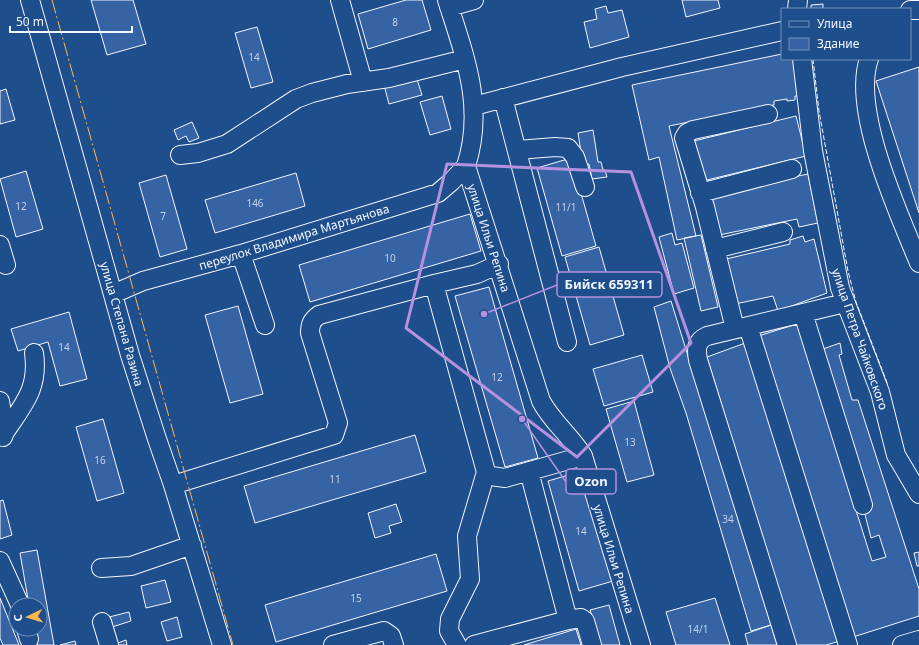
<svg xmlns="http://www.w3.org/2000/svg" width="919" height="645" font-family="'Noto Sans',sans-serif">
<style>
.building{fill:#3563a3;stroke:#f2f6ff}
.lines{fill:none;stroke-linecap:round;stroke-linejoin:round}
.minor-casing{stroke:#f2f6ff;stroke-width:20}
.minor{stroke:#1f4e8c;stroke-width:18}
.fence{stroke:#f2f6ff;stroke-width:1;stroke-dasharray:5 2;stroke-linecap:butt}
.power{stroke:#ffb74d;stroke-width:1;stroke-dasharray:14 3 2 3;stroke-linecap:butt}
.marked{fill:none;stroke:#b691df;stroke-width:3;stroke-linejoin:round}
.labels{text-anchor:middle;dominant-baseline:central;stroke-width:3;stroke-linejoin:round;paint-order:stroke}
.number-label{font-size:10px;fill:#c3d1e8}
.street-label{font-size:12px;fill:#f2f6ff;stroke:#1f4e8c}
.leader{fill:none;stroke:#b691df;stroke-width:1.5}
.callout-dot{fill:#b691df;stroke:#1f4e8c;stroke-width:1.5}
.callout{fill:#1f4e8c;stroke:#b691df;stroke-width:1.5}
.callout-label{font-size:13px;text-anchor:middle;font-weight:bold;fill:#f2f6ff}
</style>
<rect width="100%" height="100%" fill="#1f4e8c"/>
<!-- building -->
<path class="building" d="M91,0H133L146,44L107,55Z
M406,0H422L431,30L368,49L358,14Z
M682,0H718L720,8L686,17Z
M823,4V9H811V5Z
M606,6L608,13L622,10L629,37L590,48L584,22L597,19L595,9Z
M257,27L273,82L251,88L235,33Z
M782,54V59H794L798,96H795V100L787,101V99L774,101V105L669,126L696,236L677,240L659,157L649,160L632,85Z
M919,67V213L876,81Z
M416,76L422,95L389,104L384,85Z
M6,89L15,120L0,124V91Z
M442,96L451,129L430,135L420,102Z
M796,116L806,156L703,181L690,142Z
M192,122L199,138L189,142L186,136L178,140L174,130Z
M593,130L598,162H601L603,170H605L607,177L592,179L589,164L583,165L578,133Z
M571,158L596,246L562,256L537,168Z
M26,171L43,229L16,237L0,179Z
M296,173L305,206L215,233L205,200Z
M808,174L818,223L799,227L797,219L719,235L711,194Z
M166,175L187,249L160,257L139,183Z
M470,214L481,251L310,302L299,265Z
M672,233L675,245L682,243L694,288L674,294L659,237Z
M701,235L718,307L701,311L684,238Z
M803,236L805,242L814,239L827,293L778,311L773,296L735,304L726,259L790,244V240Z
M599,247L624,335L590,345L565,257Z
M489,287L538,458L505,467L455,296Z
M671,301L771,625L751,631L686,413L670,368L654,307Z
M238,306L263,394L230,403L205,315Z
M69,312L87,379L60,386L48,342L18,351L11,329Z
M797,324L872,561L886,557L879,535L871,538L823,349L840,343L842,354L839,355L852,400H858L919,589V616L850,638L755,337Z
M748,342L840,641L826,645H795L707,357Z
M642,355L653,392L604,406L593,369Z
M634,401L654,475L627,482L606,409Z
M103,419L124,493L97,501L76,427Z
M415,435L426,472L255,523L244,486Z
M582,471L613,581L579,591L548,481Z
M3,500L12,535L0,539V501Z
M396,504L402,522L389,526L391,533L375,538L368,513Z
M37,550L54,645H36L33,629H40V605H29L20,553Z
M919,552V566H917L914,553Z
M436,554L447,591L276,642L265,605Z
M165,580L171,602L146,608L141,586Z
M0,598L19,645H3L0,638Z
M715,598L730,645H676L666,612Z
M609,605L620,645H601L590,610Z
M129,612L131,621L112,627L109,617Z
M177,617L182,637L167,641L161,622Z
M771,625L777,645H748L745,634Z
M576,629L581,645H524Z
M126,640L127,645H118V643Z
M75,641L76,645H60Z"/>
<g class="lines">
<defs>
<path id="minor" d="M30,0L130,355L157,439L173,485L222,645
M340,0L363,82
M447,0C465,57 485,107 466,166L541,401C552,422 571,436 583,456L641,645
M449,7L474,0
M797,9L798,0
M910,10H919
M802,59L813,151L840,288L880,392L896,455L919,494
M869,59C851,110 899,214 919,263
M503,98L567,342
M474,106L622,67L782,31
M518,150L555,147L568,148L575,157L585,187
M180,155L198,153L227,144L296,99L312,93L347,84L389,78L465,59
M700,193L792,169
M0,245L6,265
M715,249L783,232
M241,254L265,325
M434,284L486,472L491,476L505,478L583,456
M113,294L143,281L241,254L438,193L451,182L466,166
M803,313L863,505
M748,326L848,645
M735,329L705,207L684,138L687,133L693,130L768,114
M0,401L5,432L3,437
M5,432C24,404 39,388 34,353
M529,471L568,620L581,618L585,621L592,645
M173,485L334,435L338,423L310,333C310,324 312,320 319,315L434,284L477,274L499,264
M0,561L20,605
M101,568L131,566L192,545
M102,622L109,645
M26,629L29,639
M333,645L384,631L391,636L394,645
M457,645L449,631L450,619L470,579L467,536L486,472
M474,645L568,620
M787,645L698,360C696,349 696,341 707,336L845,303
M902,645L919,640"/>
</defs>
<!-- minor casing -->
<use href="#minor" class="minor-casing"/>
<!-- minor -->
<use href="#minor" class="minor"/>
<!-- fence -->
<path class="fence" d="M813,59L819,111L848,271L856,302L888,385"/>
<!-- power -->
<path class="power" d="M52,0L233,645"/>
</g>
<!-- marked area -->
<path class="marked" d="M447,164L631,172L691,343L577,457L406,328Z"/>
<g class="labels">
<!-- number labels -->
<g class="number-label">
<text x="395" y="22">8</text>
<text x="254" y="57">14</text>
<text x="255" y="203">146</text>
<text x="21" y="206">12</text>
<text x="566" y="207">11/1</text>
<text x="163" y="216">7</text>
<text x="390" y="258">10</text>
<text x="64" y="347">14</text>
<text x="497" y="377">12</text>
<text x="630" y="442">13</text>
<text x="100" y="460">16</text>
<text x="335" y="479">11</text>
<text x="728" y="519">34</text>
<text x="581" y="531">14</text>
<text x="356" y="598">15</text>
<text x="698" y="629">14/1</text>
</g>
<!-- street labels -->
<g class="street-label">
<text transform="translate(294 237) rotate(-17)">переулок Владимира Мартьянова</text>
<text transform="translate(489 238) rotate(72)">улица Ильи Репина</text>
<text transform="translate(122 324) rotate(74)">улица Степана Разина</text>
<text transform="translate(860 339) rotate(71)">улица Петра Чайковского</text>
<text transform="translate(614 559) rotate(73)">улица Ильи Репина</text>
</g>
</g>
<!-- callouts -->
<path class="leader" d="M484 314L557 285M522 419L566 482"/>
<g class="callout-dot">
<circle cx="484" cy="314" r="4"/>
<circle cx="522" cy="419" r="4"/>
</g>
<g class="callout">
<rect x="557" y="272" width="105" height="25" rx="4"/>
<rect x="566" y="469" width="50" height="25" rx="4"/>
</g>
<g class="callout-label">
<text x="609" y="289">Бийск 659311</text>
<text x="591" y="486">Ozon</text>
</g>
<!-- legend -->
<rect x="781" y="8" width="130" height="52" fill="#1f4e8c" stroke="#7391ba"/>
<rect x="789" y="21" width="20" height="6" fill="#1f4e8c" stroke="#7391ba"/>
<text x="817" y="28" font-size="12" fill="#f2f6ff">Улица</text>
<rect x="789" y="38" width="20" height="12" fill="#3563a3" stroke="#7391ba"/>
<text x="817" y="48" font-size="12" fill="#f2f6ff">Здание</text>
<!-- north arrow -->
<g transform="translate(28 617) rotate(265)"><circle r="19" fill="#1f4e8c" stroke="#7391ba"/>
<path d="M0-3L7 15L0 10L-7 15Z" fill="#ffb74d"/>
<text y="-6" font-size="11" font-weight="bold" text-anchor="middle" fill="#f2f6ff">С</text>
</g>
<!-- scale -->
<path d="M10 26v6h122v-6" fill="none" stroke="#f2f6ff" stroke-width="2"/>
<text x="16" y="26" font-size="12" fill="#f2f6ff" stroke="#1f4e8c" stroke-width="3" paint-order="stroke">50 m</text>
</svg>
